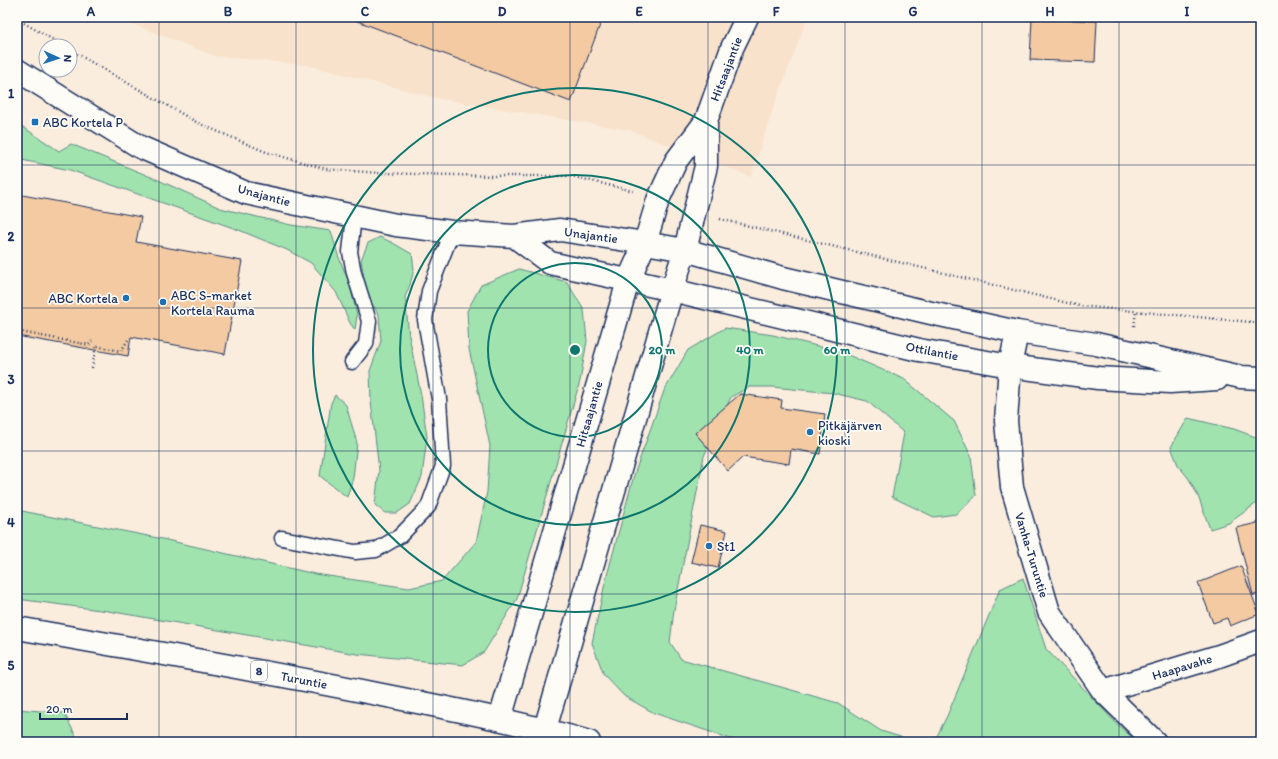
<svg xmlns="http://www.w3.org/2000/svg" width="1278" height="759" font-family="Itim,sans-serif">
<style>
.built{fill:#f8e2cc}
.green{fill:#a0e3ae;stroke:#5e8986}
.building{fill:#f3caa2;stroke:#1b2f5e}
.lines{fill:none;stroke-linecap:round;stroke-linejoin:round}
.lane-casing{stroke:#1b2f5e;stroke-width:17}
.street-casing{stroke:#1b2f5e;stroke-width:25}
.secondary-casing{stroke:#1b2f5e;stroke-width:25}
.highway-casing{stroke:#1b2f5e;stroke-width:25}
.path{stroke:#1b2f5e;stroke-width:2.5;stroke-dasharray:1 3;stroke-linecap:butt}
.lane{stroke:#fdfcf7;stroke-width:14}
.street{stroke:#fdfcf7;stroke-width:22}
.secondary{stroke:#fdfcf7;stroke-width:22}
.highway{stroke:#fdfcf7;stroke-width:22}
.grid{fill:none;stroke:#1b2f5e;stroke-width:1;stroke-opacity:0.55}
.ring{fill:none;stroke:#0f766e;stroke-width:2}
.poi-dot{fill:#1f6fb2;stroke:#fdfcf7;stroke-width:1.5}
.labels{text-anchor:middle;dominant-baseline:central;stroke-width:3.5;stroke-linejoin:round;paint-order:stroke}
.shield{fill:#fdfcf7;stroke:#5f6c8c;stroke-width:1}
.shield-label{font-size:12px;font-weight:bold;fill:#1b2f5e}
.street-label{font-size:13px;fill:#1b2f5e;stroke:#fdfcf7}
.poi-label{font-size:13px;fill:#1b2f5e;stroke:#fdfcf7;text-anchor:start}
.centre{fill:#0f766e;stroke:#fdfcf7;stroke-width:2}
.ring-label{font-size:12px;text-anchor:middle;font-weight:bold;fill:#0f766e;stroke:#fdfcf7;stroke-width:3.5;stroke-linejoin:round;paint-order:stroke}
.neatline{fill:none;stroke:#1b2f5e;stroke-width:1.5}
.grid-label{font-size:13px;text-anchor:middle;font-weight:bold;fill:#1b2f5e}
</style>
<rect width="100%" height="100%" fill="#faedde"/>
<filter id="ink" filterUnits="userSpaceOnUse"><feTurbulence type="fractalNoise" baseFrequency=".025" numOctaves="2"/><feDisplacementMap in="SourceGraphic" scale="8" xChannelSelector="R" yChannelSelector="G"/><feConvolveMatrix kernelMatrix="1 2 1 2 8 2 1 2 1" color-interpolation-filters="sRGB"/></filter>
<g filter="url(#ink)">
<!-- built -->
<path class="built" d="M115,17H808L774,106L751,177L629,130L440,99L307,65L214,56Z"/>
<!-- green -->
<path class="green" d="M17,123L59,151L71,144L156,179L220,208L291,225L331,231L338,255L350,285L357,315L355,330L350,323L336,292L311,263L287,250L239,230L70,170L17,159Z
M380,237L393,243L412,254L414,269L410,285L405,297L409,336L421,395L427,437L422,477L410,504L397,513H385L375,505L379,470L371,402L370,371L381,341L379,315L367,295L361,260L368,243Z
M519,269L567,282L584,310L587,341L580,381L517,599L484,652L463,665L357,654L108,611L17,599V510L158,538L315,574L409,588L442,581L476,542L487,492L490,446L469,349L467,311L481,285Z
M725,328L773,335L841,352L904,379L954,421L971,456L976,496L956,514L934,517L892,497L904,433L867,401L833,393L772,387H749L731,397L704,456L674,610L670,642L681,659L838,703L881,731L917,742H740L654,713L624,696L604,675L592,643L605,583L634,475L664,391L688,350Z
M335,395L346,405L357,443L353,478L347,497L320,476L331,403Z
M1188,418L1234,429L1261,439V500L1229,523L1210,529L1198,496L1189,479L1178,465L1171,447Z
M1023,578L1046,649L1117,724L1137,742H934L947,716L1000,589Z
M17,709L64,713L78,740L94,742H17Z"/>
<!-- building -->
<path class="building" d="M352,17H603L571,102L352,19Z
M1032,18L1097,21L1095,62L1030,60Z
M17,194L141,217L136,242L242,261L225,354L131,337L128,356L17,336Z
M740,394L782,400L781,408L825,414L820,454L791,449L789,464L743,457L728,471L695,433Z
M1261,522V594L1253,595L1236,528Z
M700,525L727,531L718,568L691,562Z
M1241,566L1259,614L1230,626L1227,618L1213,623L1198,583Z"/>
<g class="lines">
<defs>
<path id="lane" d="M352,362L366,344L369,321L354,273L350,252L354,216
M282,538L355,552L376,550L400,536L428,507L443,466L439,399L425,320L429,291L452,232"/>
<path id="street" d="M1017,332L1010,366L1006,421L1012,487L1049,612L1103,691L1155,742
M1103,691L1219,656L1261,641"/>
<path id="secondary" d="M17,70L140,147L246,193L396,225L452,232L514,236L560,230L645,243L685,250L783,278L931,313L1017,332L1096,344L1241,377L1261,378
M514,236L550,263L672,290L919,350L1010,366L1098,378L1170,382L1217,379
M500,719L628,281L645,243L658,200L676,161L706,121L732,48L747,17
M545,729L672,290L685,250L706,166V121"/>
<path id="highway" d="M17,628C137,649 257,670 377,694C448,708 519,722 589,742"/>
</defs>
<!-- lane casing -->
<use href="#lane" class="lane-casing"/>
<!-- street casing -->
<use href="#street" class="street-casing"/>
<!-- secondary casing -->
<use href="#secondary" class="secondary-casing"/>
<!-- highway casing -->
<use href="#highway" class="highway-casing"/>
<!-- path -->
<path class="path" d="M17,19L64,46
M70,50L198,123L266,152L326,169L379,173L493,176H571L633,191
M720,219L1080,306L1261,323
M1134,326L1136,311
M17,327L21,332L89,345L92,341
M92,368L96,346L121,351L128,340"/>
<!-- lane -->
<use href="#lane" class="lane"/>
<!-- street -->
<use href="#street" class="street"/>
<!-- secondary -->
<use href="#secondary" class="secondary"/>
<!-- highway -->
<use href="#highway" class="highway"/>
</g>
</g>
<!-- grid -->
<path class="grid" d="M159,17V742M296,17V742M433,17V742M570,17V742M708,17V742M845,17V742M982,17V742M1119,17V742M17,165H1261M17,308H1261M17,451H1261M17,594H1261"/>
<!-- distance rings -->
<g class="ring">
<circle cx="575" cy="350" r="87"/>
<circle cx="575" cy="350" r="175"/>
<circle cx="575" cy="350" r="262"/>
</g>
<!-- markers -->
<g class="poi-dot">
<rect x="31" y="118" width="8" height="8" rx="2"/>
<circle cx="126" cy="298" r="4"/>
<circle cx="163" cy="302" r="4"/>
<circle cx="810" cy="432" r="4"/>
<circle cx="709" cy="546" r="4"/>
</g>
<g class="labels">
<!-- shield labels -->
<rect class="shield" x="251" y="661" width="16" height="20" rx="3"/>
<g class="shield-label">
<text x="259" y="671">8</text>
</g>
<!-- street labels -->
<g class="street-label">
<text transform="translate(726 69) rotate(-69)">Hitsaajantie</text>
<text transform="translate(264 195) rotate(15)">Unajantie</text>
<text transform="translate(591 235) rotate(8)">Unajantie</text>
<text transform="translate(932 351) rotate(11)">Ottilantie</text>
<text transform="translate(589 414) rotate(-74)">Hitsaajantie</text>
<text transform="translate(1032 555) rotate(73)">Vanha-Turuntie</text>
<text transform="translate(1182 667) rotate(-17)">Haapavahe</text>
<text transform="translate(304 680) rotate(11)">Turuntie</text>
</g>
<!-- poi labels -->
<g class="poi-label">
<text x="43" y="122">ABC Kortela P</text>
<text x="171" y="295">ABC S-market<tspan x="171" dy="15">Kortela Rauma</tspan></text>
<text x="118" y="298" text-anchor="end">ABC Kortela</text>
<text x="818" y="425">Pitkäjärven<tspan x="818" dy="15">kioski</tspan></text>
<text x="717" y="546">St1</text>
</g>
</g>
<circle cx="575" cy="350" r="6" class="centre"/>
<g class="ring-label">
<text x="662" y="354">20 m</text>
<text x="750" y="354">40 m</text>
<text x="837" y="354">60 m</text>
</g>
<!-- margin -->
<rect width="1278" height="759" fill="none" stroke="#fdfcf7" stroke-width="44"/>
<!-- north arrow -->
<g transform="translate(58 58) rotate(93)"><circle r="19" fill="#fdfcf7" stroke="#a3aaba"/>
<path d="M0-3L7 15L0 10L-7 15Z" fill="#1f6fb2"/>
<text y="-6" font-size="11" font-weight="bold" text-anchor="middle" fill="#1b2f5e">N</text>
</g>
<!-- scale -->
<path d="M40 713v6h87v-6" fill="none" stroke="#1b2f5e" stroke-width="2"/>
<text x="46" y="713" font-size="12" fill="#1b2f5e" stroke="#fdfcf7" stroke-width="3" paint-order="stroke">20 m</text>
<rect x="22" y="22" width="1234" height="715" class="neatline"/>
<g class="grid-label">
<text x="91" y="16">A</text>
<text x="228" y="16">B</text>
<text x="365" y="16">C</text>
<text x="502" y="16">D</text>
<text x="639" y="16">E</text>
<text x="776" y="16">F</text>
<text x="913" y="16">G</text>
<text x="1050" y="16">H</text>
<text x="1187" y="16">I</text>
<text x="11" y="98">1</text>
<text x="11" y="241">2</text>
<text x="11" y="384">3</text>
<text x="11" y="527">4</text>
<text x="11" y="670">5</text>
</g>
</svg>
